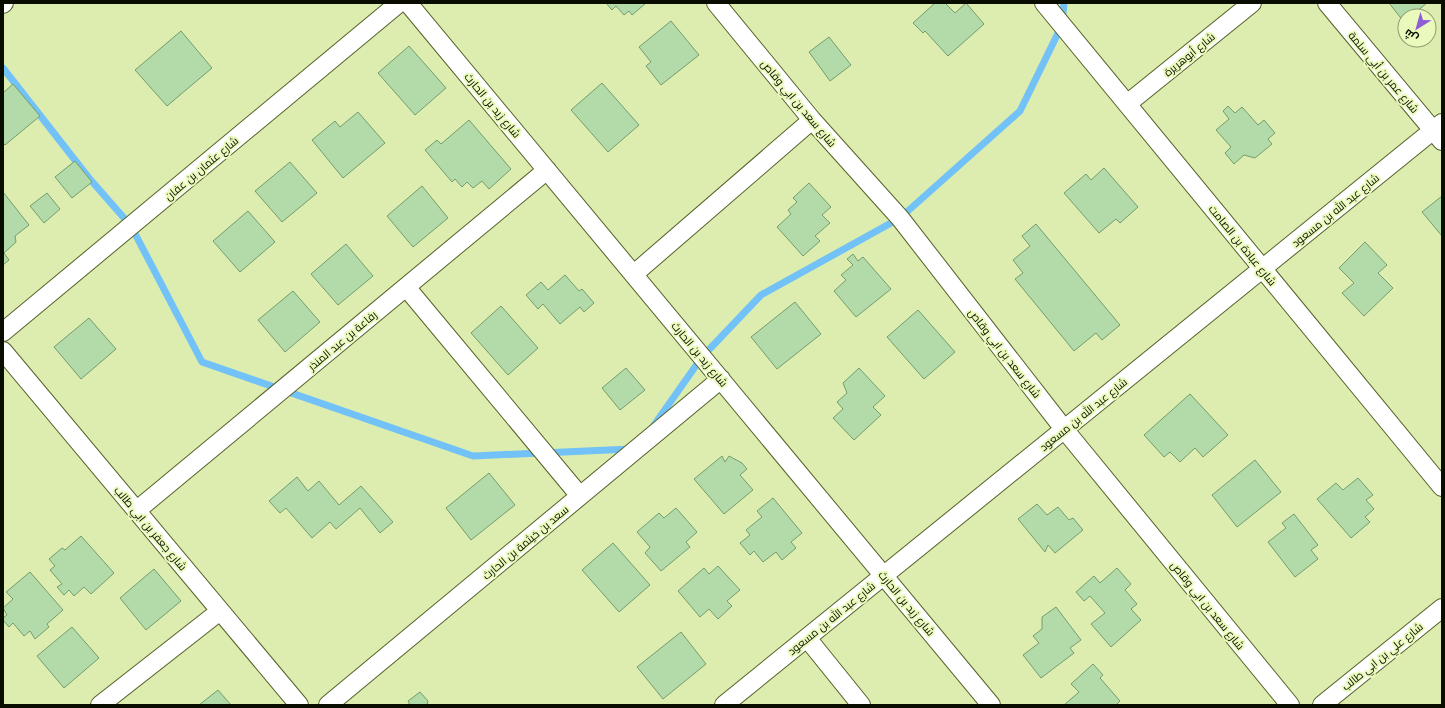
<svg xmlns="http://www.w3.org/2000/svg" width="1445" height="708" font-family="Lato,Cairo,sans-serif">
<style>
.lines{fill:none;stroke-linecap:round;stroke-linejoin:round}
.stream{stroke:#72c2f8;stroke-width:7}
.building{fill:#b2dba9;stroke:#759c6c}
.minor-casing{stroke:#556129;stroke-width:20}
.minor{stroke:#fff;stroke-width:18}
.labels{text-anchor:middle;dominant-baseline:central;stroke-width:4;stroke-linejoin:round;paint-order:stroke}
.street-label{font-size:11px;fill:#090d00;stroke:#eafabc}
</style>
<rect width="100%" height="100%" fill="#ddedb0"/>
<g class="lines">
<!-- stream -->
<path class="stream" d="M3,68L89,178L131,226L202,362L473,456L631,449
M652,428L702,357L761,295L900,218L1020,111L1062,25L1064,3"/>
</g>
<!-- building -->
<path class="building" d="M606,3H646L632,15L629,11L624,15L616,6L612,10Z
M935,3H945L955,13L966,3L984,24L948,56L925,31L923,33L913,23Z
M1389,3H1427L1411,16H1405L1404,22Z
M671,21L699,55L661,85L646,66L651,62L639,47Z
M181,31L212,68L167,106L135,70Z
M829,37L851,65L830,81L809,52Z
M409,46L446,88L415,115L378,73Z
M602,83L639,125L608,152L571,110Z
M13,84L40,116L5,145L3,143V93Z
M1228,106L1235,113L1242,107L1258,125L1264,120L1275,133L1268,139L1272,144L1255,158L1244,155L1234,164L1225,153L1231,147L1216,130L1229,119L1223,111Z
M358,112L385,143L343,178L312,140L335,121L340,127Z
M469,120L511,169L489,189L482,181L473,188L467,182L462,187L455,179L452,182L425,150L437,140L441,144Z
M75,161L92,182L72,198L55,177Z
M290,162L317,193L282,222L255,191Z
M1104,168L1138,207L1120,223L1116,219L1099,233L1064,193L1086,174L1091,180Z
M809,183L831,207L822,215L830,223L815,236L820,241L803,256L777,227L791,214L788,210L797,202L793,198Z
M422,186L448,218L413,247L387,216Z
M3,192L29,225L15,236L16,242L4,253L9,260L3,265Z
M47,193L60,209L44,223L30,206Z
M1442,196V236L1422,212Z
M248,211L275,242L240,272L213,241Z
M1036,224L1120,325L1102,340L1096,333L1074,351L1015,279L1023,273L1013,260L1030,246L1022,236Z
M1365,242L1387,265L1378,273L1393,288L1364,316L1342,293L1354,283L1339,268Z
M346,244L373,276L338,305L311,274Z
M853,254L858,261L863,257L891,289L856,317L834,291L846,280L841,275L853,265L847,259Z
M565,275L579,291L582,289L594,303L584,312L580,307L560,324L543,304L538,309L526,295L541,282L548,290Z
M293,291L320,322L285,352L258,320Z
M795,302L821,334L777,369L751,337Z
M501,306L538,348L508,375L471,333Z
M918,310L955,352L924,379L887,337Z
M89,318L116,349L81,379L54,347Z
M626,368L645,390L620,410L602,388Z
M859,368L885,396L873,407L881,415L854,440L833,418L843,409L837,402L847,393L843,383Z
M1190,394L1228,435L1203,457L1195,448L1180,462L1170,452L1164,457L1144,435Z
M722,456L725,462L729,456L742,463L747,469L740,475L753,490L724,514L694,479Z
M1255,460L1281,492L1237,527L1212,495Z
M489,473L515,505L471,540L446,508Z
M297,477L308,491L319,481L339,505L361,486L393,522L380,533L360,508L336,529L330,522L312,538L286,508L280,513L269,501Z
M1358,478L1373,495L1366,500L1374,509L1365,517L1370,522L1351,538L1317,499L1336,483L1343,490Z
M773,498L802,533L791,542L796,548L782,560L776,552L763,562L754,551L750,555L740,543L750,535L746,530L762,517L757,511Z
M1037,504L1047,515L1058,507L1069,520L1073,518L1083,530L1055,553L1048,545L1045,552L1018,519Z
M676,508L697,532L686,542L690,547L661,571L645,553L650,547L637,532L659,513L664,518Z
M1294,514L1318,545L1311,550L1318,559L1295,577L1268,542L1286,528L1282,523Z
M81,536L114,573L91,594L84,587L74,596L69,590L64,595L57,587L62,584L50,570L55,566L49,559L62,548L65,550Z
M613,543L650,585L619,612L582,570Z
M718,566L740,590L727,601L732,606L718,619L709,609L700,617L678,591L704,568L709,574Z
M1117,568L1131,584L1125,590L1137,604L1131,609L1141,620L1111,647L1091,624L1105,613L1090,596L1084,601L1076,592L1094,576L1100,583Z
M154,569L181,601L146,630L120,598Z
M30,572L63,610L47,624L49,627L35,639L30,631L24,636L13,623L9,627L3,620V618L7,615L3,608L13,599L6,592Z
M1056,607L1081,640L1070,648L1074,653L1041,678L1023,655L1039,643L1033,636L1042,629V617Z
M72,627L99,658L64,688L37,656Z
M681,632L706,664L663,699L637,667Z
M1093,664L1103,675L1100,678L1120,701L1116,705H1064L1079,692L1071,684Z
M218,690L231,705H199Z
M420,692L428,701L427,705H410L408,701Z"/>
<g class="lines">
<defs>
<path id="minor" d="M408,3L991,705
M716,3L812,120L900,218L1064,429L1290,705
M1044,3L1442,487
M1327,3L1442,141
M3,4L4,3
M1127,104L1252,3
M634,274L812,120
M406,287L580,496
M3,332L399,3
M3,351L299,705
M136,511L547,170
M807,638L861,705
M100,705L220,611
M328,705L721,379
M724,705L1442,123
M1322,705L1442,608"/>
</defs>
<!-- minor casing -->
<use href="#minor" class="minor-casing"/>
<!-- minor -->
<use href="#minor" class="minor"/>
</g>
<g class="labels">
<!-- street labels -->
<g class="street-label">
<text transform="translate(1189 54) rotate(-39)">شارع أبوهريرة</text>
<text transform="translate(1384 72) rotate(50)">شارع عمر بن أبي سلمة</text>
<text transform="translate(799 103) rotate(50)">شارع سعد بن ابي وقاص</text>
<text transform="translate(493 105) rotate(50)">شارع زيد بن الحارث</text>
<text transform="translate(201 168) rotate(-40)">شارع عثمان بن عفان</text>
<text transform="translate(1335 210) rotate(-39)">شارع عبد الله بن مسعود</text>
<text transform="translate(1243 245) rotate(51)">شارع عبادة بن الصامت</text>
<text transform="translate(342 340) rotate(-40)">رفاعة بن عبد المنذر</text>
<text transform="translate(1005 353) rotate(52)">شارع سعد بن ابي وقاص</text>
<text transform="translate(700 354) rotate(50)">شارع زيد بن الحارث</text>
<text transform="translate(1083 414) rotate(-39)">شارع عبد الله بن مسعود</text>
<text transform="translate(151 528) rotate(50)">شارع جعفر بن ابي طالب</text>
<text transform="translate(525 542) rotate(-40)">سعد بن خيثمة بن الحارث</text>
<text transform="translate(907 603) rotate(50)">شارع زيد بن الحارث</text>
<text transform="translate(1208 605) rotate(51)">شارع سعد بن ابي وقاص</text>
<text transform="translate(831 618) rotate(-39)">شارع عبد الله بن مسعود</text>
<text transform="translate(1382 656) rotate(-39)">شارع علي بن ابي طالب</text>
</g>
</g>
<!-- border -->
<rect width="1445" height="708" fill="none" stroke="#090d00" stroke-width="8"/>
<!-- north arrow -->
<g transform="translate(1417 28) rotate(217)"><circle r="19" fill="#eafabc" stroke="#909b71"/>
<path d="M0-3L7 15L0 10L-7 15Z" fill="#8f5dd6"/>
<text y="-6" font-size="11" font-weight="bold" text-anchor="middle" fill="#090d00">ش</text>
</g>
</svg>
